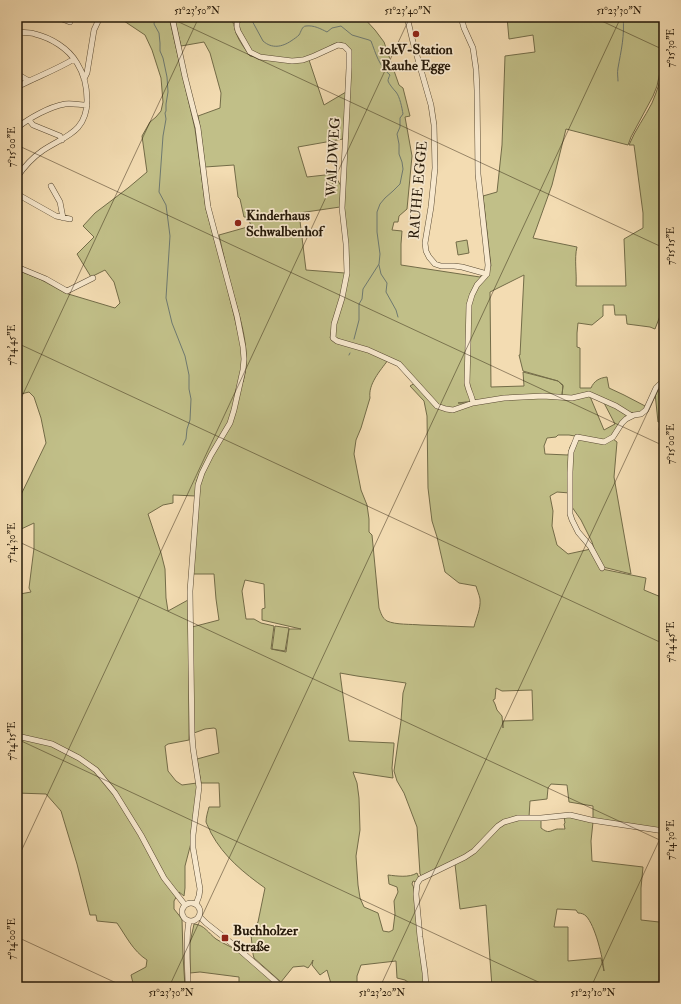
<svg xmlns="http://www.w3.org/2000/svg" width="681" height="1004" font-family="'IM FELL Double Pica',serif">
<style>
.green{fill:#c1bf88;stroke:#736c48;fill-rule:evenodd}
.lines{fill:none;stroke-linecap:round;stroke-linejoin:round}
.stream{stroke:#6e7970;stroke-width:1}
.minor-casing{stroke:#584932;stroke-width:6}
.minor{stroke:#f7e8cd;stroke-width:5}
.ticks{fill:none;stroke:#251808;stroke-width:1;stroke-opacity:0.45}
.poi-dot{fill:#8f2418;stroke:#f7e8cd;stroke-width:1.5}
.labels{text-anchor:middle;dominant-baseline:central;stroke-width:3.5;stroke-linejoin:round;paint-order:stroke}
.poi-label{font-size:14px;font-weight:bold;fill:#251808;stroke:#f7e8cd;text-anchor:start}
.street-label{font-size:14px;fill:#251808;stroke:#f7e8cd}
.neatline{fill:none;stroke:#251808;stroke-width:1.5}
.ticks-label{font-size:10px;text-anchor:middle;fill:#251808}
</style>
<rect width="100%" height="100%" fill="#f3dcb2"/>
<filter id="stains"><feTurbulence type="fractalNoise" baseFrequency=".005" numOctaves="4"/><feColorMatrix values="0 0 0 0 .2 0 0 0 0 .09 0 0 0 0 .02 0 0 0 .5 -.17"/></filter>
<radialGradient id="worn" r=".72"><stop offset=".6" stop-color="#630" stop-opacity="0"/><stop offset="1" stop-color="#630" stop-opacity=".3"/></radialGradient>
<!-- green -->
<path class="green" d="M118,17H169L195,129L206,209L225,278L242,349V372L243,382C252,351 240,319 232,289C227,271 223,253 219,235L251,226L248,217H244L240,199L238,197L234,165L205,167L200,128L198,116L220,108L221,93L210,53L204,42L181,46L174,17H230C234,22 234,27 236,33C239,41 245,49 250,56C259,57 268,60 276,61C287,62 298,62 309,60L324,105L346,92L343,139L298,147L307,177L334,174L341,186L340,207L299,213L306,270L345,273L343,288L336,312L330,338L337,343L348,346L375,354L388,360C380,371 368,384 370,398L361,428L356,440L354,454L361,490L367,505L369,519V532L372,535L379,608C381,613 382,618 387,621C396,625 411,624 421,625C439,626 456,626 474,627C476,618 481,609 480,599C479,594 477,590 476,586L459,583L445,572L437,537L432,521L428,488L427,416L424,401L410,386L415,383L424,394H426L400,364L388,357L367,348L339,340L336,338L334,335L337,318L345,289L348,273V263L344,204L351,53C349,47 345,42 338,43C334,43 330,46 327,48C318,52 308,58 298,59C288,60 258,59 251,51C248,47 246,41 244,37C239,28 237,27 242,18H243L244,17H363L375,30L384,42L399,85L403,88L410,116L405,117L412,156L407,209L399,216L398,222H394L392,230L402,231L401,244V265L480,277L482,275L483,277L491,266L483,196L497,192L502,145L505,56L535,52L533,35L509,39L507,17H664V54L657,86L653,96L631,137L628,145L566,129L552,185L533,238L577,247C574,259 577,273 576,286H626L624,239L643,228V213L634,145H629C635,130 645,117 652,103C657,91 661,79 664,66V303L661,304L660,316L655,329L650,327L627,324L626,315H615L614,305H603V316L592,325L578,323L577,333V347L580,348V388H591C594,381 599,378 607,377L609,388L624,395L647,407L644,411L639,414L629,413L616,405L589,393L572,396L549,395L504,397L458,403H476L504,399L526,398L549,397L572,398L589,394L604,430L615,424L603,401L616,407L629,415L621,423L612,437L604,441L569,435H558L556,437L547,438L544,446L545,454L568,455L570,447L575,438L604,443L613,439L617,442L614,477L631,574L603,567L596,555L592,542L581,520L572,507L570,493L557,492L550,496L553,511L552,526L557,545L568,554L591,549L602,569L646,578L644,590L661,597L664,604V830L593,819V806L569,802L567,785L551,784L548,788L547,799L530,801L529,817C497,813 495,833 474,850C468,855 460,858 452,861C442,866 432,871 422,876L420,874L417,827L404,793L397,781L394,771L401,721L403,693L406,683L357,676L340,673L349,741L394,743V745L392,768L393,778L353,772L354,775L357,783L359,798L360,830L356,856L358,885L360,898L364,907L378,913L383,931L389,932L393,930L395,914L394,901L398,892L397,887L389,884L388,875C397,876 409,878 417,873L419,878L416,882L413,881L412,884C416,890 414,899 415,906C417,933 423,960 425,987H415L405,980L397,978L396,961L361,965L357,976V987H332L327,970L320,975L312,965L313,960L311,964L308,968L304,966L293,967L281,982L254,958L253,954L251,935L258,922L265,888C244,873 224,857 211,833C210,830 207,825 206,822C206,817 208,811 209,807H220L219,783H201L197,759L219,753L216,729L214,728L205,729L194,733L192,627L219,620L216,599L214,574H193L199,493L200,483L207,462L227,428C217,441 202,465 197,480C196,485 196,491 196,496L173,495V503L163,505L148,514L161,553L165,569L166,598L168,611L188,600L189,685V740L168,744L165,746L168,771L176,781L182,785L197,783L196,807L191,843L185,866V888L184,896L179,892L174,901V909L182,919L183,955L185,987H134L131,975L146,967L147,960C133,951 126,936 117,923L97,921L96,915H90L77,864L61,811L46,794L17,793V596L20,594L31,592L29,588L34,548V523L17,531V503L46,443L41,418L34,397L29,392L17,395V270L40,279L65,293L115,308L120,303L114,282L105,270L91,277L77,254L94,237L83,226L95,213L128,188L147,172L142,136L150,122L156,117L161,111L163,102L161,78L152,50L145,35ZM524,275L520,355H519L523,371L558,381L563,385L562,395L563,386L558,381L523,372L524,386L491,387L490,292ZM245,580L264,584L265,608L262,609V620L301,629H289L286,652L271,649L274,626L261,623L254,619H246L242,591ZM496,688L502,691L532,690L533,720L503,721V728L502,716L497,710L495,704L493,700L495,699Z
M467,240L469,253L458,255L456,242Z
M664,382V431L659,430L660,422H658L655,393Z
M275,626L289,628L285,651L272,649Z
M564,816L593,822L591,841L592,861L643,867L641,888V920L659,922L662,924L664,937V987H604L603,984V987H492L486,905L460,909L455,864L498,828L511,821L541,819V828C549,834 549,831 557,829C558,829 564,829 565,829L564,824L565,823ZM557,909L576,910L578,913C581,913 584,914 586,916C595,925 603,958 604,971L601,958L568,961V927H554Z
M194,924C205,925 208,933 216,939C222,943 230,946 236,950C251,960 264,975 278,987H239V977L200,972L190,973V943Z"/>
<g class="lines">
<!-- stream -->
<path class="stream" d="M155,17L154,24L159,33L160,43V51L163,58L167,77L168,92L166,104V111L165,113L166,119L163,136L159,192L166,205L170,236L166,298L172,323L185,356L189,375V389L191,399L190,420L187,429L186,439L183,445
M250,17L263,41C272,49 282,47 291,41C294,39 297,37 299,35C301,32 302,26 306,26C314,25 321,29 327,32L332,28L341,26L352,35L369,40L371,41C376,54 379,66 390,75C389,77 388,79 388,81C389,84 394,90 396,92C400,97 402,108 403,114L400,118V127L397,134L399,144V154L402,162L403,169L400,184L393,191L385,198L380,204L377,212V232L380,254L379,264L363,289L362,299L359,304V320L354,339
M618,81C618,77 617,73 618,68C621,51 625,35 623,17
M379,265L381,274L387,283L386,292L396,310L398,317
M349,355L350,353"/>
<defs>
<path id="minor" d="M57,17L70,22
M172,17L185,77L198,128L208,207L237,316L243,347L244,359L243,370L234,410L230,423L211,455L202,473L198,485L190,591L192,734L193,748L199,787L193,835V848L200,889L199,896L196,904
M240,17L237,22V27L238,31L250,52L260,57L292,61L303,60L314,56L338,45L344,46L349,51V68L342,208L346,244L347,273L342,298L334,324L333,338L337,341L368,350L399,364L437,406L446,409L453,410L473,403L504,398L543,396L572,398L589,394L616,406L632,416
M407,17L413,42L431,105L434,125L435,168L431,207L425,243L426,251L429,257L435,264L441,266H454L462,267L487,274
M461,17L464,28L473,48L476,69L477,90L478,174L488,265L487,274L477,285L472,295L469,305L467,383C468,390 472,396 473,403
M17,32C23,33 29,32 35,34C51,38 68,48 77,63C84,74 87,87 87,100C87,133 64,136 42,151C32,158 24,167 17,177
M17,74L29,81
M84,79L87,73L94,30L100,17
M17,87C36,77 56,70 74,59
M29,120L33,125L60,136L62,140
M17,128C29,118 49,107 65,104C72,103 80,105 87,105
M51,186L60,202L63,218
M17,194L56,216L70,219
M17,267L46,279L67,291L93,278
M602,568L590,546L578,532L572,520L570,514V472L571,452L577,437L604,442L613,437L622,423L626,419L634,415L641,414L646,410L656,388L664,380
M17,736L52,744L79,758L96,770L115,793L141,835L164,878L185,905
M182 912a9 9 0 1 1 18 0a9 9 0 1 1-18 0Z
M199,916L206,923L235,946L275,981L281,987
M188,987C188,967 185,941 189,921
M426,987L425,973L420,937L416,894L417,884L420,879L465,857L474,851L498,826L504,822L518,818H541L570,815L591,820L664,831"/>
</defs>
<!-- minor casing -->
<use href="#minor" class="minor-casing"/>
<!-- minor -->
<use href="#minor" class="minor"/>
</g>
<!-- ticks -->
<path class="ticks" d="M168,17L664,248M593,17L664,50M17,145L664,446M17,343L664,644M17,407L199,17M17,541L664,842M17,739L549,987M17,860L410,17M17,937L125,987M169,987L621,17M380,987L664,377M591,987L664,830"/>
<!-- markers -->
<g class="poi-dot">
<circle cx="416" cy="34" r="4"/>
<circle cx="238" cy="223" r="4"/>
<rect x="221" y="934" width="8" height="8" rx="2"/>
</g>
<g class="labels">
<!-- poi labels -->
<g class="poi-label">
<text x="416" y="49" text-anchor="middle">10kV-Station<tspan x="416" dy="16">Rauhe Egge</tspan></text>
<text x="246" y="215">Kinderhaus<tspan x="246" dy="16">Schwalbenhof</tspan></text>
<text x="233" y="930">Buchholzer<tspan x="233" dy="16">Straße</tspan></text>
</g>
<!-- street labels -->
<g class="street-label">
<text transform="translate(333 157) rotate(-87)">WALDWEG</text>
<text transform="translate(418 190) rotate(-85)">RAUHE EGGE</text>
</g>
</g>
<!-- margin -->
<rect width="681" height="1004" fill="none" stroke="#f3dcb2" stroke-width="44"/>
<rect x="22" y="22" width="637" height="960" class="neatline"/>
<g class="ticks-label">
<text x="197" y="14">51°23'50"N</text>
<text x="408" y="14">51°23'40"N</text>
<text x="619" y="14">51°23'30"N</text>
<text transform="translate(670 48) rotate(-90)" y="4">7°15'30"E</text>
<text transform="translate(11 147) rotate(-90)" y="4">7°15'00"E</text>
<text transform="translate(670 246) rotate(-90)" y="4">7°15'15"E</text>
<text transform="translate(11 345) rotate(-90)" y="4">7°14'45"E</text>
<text transform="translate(670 444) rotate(-90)" y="4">7°15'00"E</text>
<text transform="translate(11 543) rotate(-90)" y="4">7°14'30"E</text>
<text transform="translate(670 642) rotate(-90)" y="4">7°14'45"E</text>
<text transform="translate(11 741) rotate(-90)" y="4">7°14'15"E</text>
<text transform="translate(670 840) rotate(-90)" y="4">7°14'30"E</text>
<text transform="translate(11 939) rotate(-90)" y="4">7°14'00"E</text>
<text x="171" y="996">51°23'30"N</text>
<text x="382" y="996">51°23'20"N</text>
<text x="593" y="996">51°23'10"N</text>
</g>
<rect width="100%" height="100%" filter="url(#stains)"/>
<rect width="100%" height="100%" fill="url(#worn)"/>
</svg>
